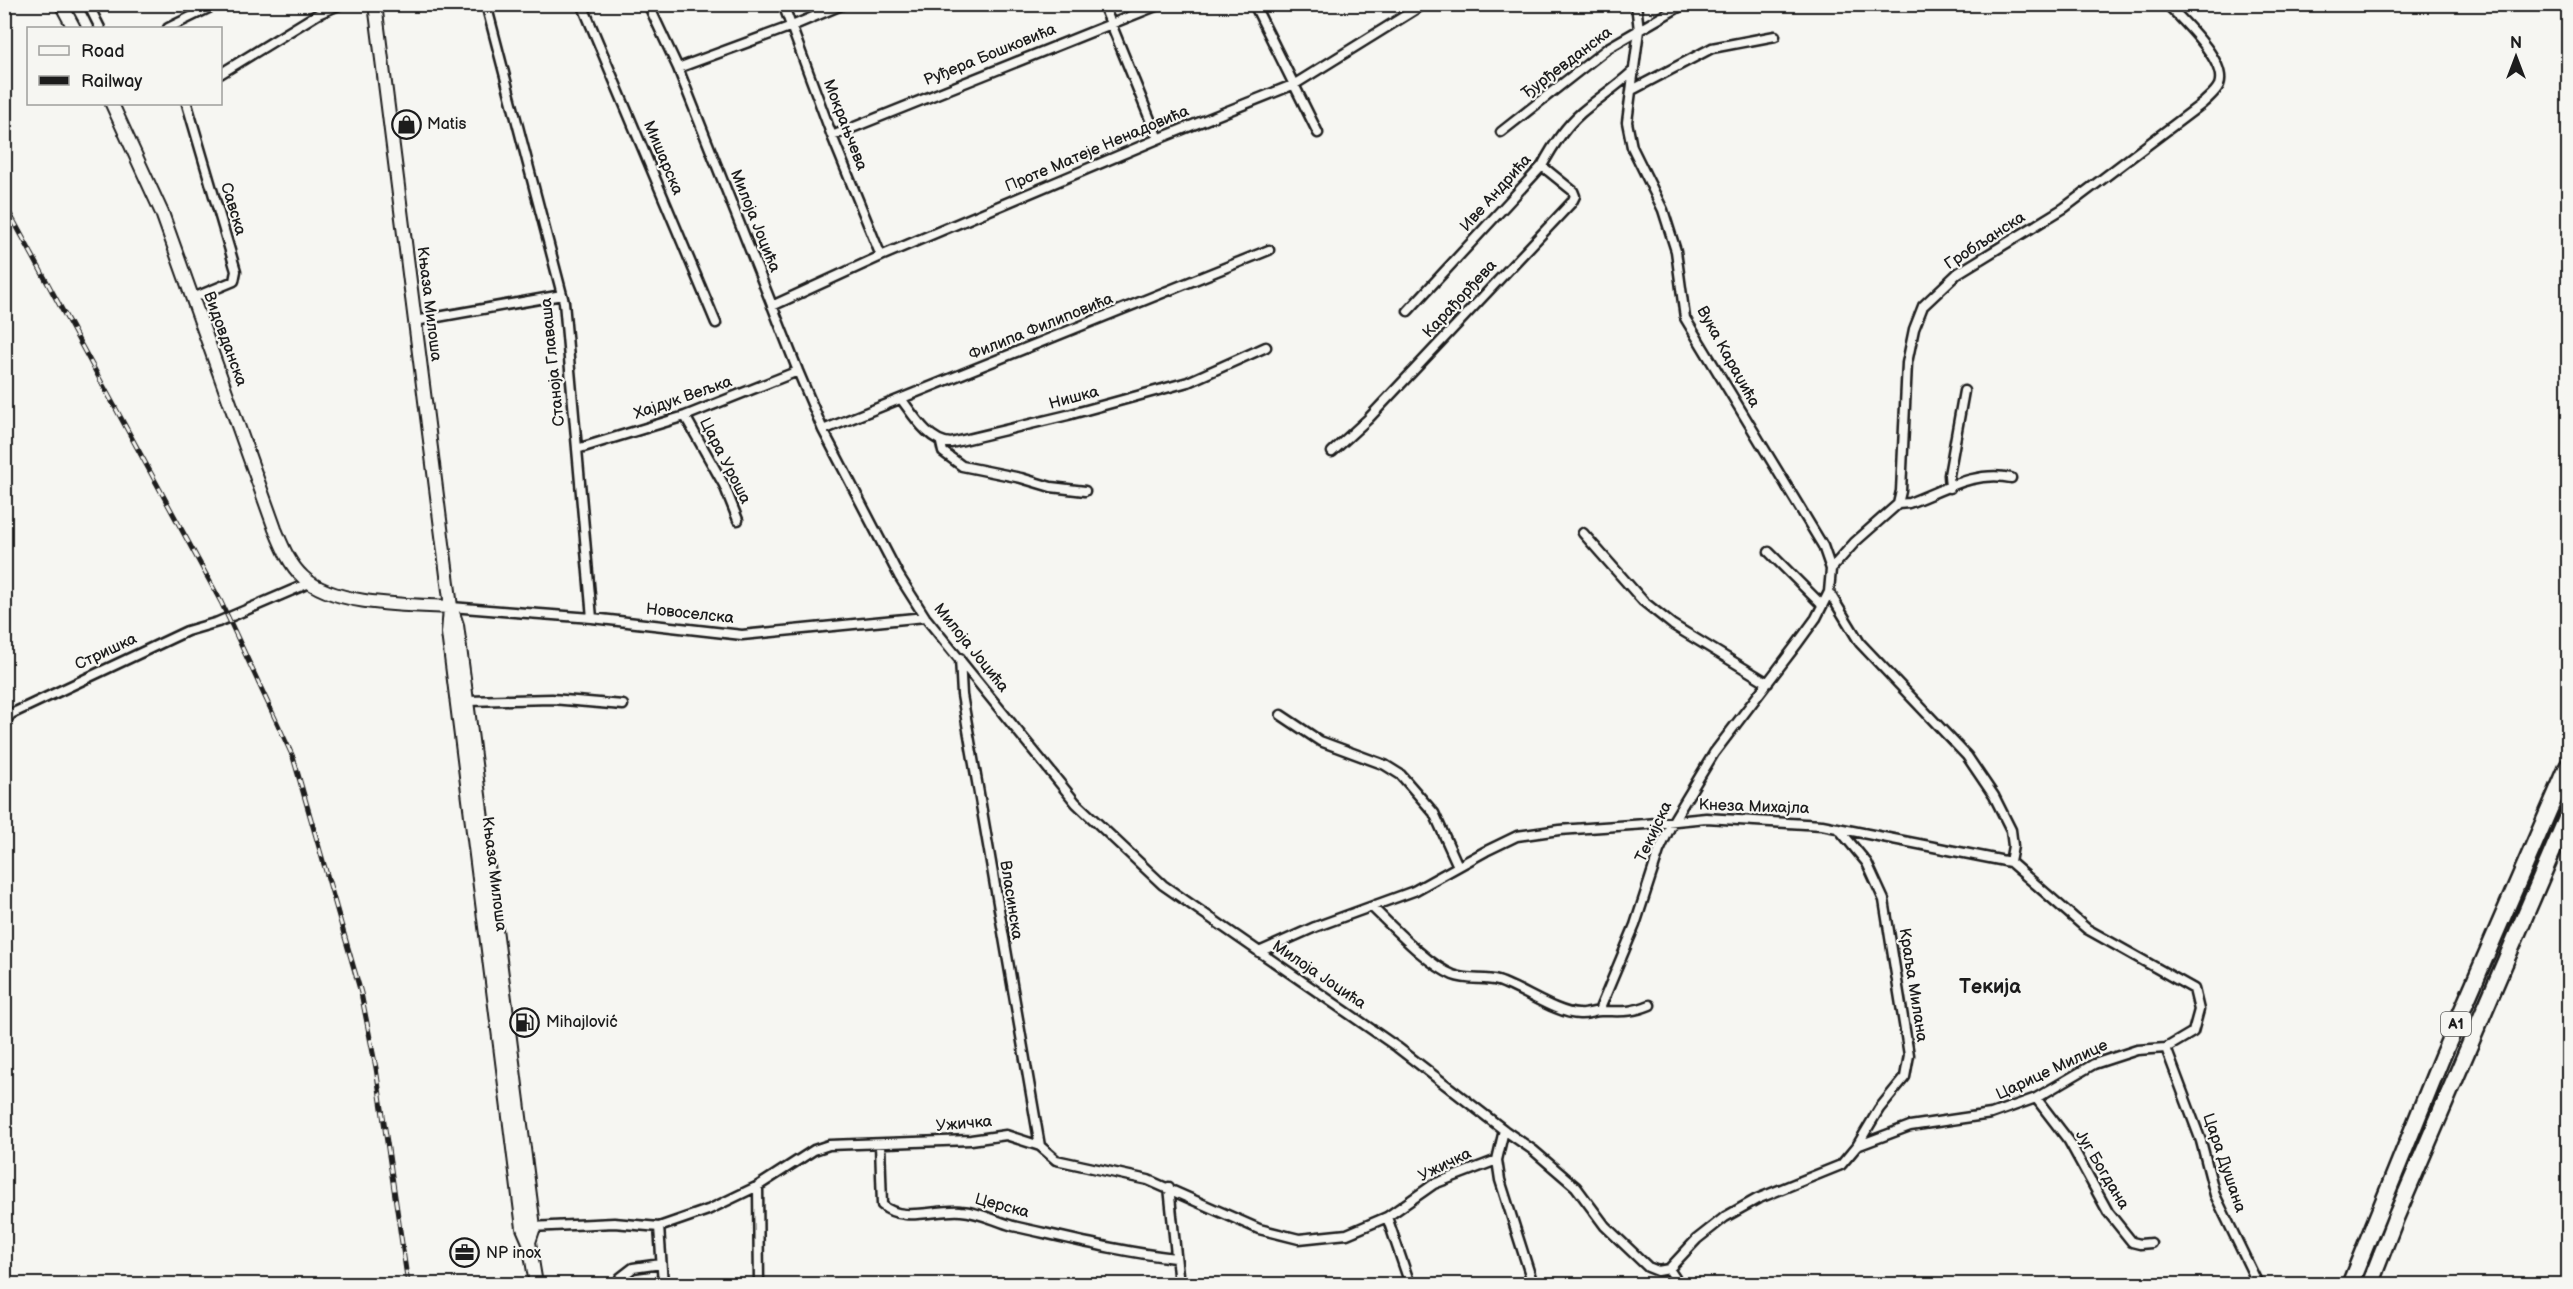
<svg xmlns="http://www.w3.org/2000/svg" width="2573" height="1289" font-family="'Balsamiq Sans',sans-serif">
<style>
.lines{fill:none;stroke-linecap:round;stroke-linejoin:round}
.minor-casing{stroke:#1c1c1c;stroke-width:13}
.secondary-casing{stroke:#1c1c1c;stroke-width:16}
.motorway-casing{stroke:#1c1c1c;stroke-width:20}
.minor{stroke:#f6f6f2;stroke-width:8}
.secondary{stroke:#f6f6f2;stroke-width:12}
.motorway{stroke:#f6f6f2;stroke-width:15}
.rail-casing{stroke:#1c1c1c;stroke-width:5}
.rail{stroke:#f6f6f2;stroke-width:3;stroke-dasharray:9;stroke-linecap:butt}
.labels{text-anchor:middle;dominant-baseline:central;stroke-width:4.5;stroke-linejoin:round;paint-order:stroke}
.shield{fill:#f6f6f2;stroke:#5d5d5c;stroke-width:1.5}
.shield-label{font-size:15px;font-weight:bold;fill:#1c1c1c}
.street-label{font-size:16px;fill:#1c1c1c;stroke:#f6f6f2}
.poi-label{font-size:16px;fill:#1c1c1c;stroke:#f6f6f2;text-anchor:start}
.quarter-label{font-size:20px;font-weight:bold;fill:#1c1c1c;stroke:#f6f6f2}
</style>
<rect width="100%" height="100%" fill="#f6f6f2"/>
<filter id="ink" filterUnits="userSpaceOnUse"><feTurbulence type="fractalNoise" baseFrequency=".0167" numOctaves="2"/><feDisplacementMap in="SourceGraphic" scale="12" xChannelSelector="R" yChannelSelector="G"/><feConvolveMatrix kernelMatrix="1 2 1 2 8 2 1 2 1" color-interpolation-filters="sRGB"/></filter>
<g filter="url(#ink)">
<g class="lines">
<defs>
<path id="minor" d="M88,4L100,28
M486,4L564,302L592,618
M582,4L716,323
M648,4L678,68L798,371L823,430L899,576L925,617L1076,803L1163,885L1397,1047L1504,1130L1533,1150L1576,1187L1605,1226L1648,1267L1658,1271L1669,1269L1679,1284
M783,4L832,136L881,256
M1103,4L1158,139
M1254,4L1318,133
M168,28L217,4
M678,68L792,26L844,4
M220,74L318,14L341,4
M1632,90L1712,48L1775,36
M187,104L236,271L234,281L193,298
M1501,132L1608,48L1684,4
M832,136L1161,4
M772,306L881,256L1158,139L1295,84L1424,4
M1408,311L1542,166C1552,147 1565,127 1581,113C1597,99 1616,87 1632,72
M415,321L562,295
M902,400C914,416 929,442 951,443L1068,415L1188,382L1266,347
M685,416L724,485L738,520
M823,430L1269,250
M941,443L943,452L962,466L1021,478L1051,487L1085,491
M577,449L685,416L798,371
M1332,452L1368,419L1572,202L1575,196L1573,191L1542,166
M1950,488L1949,475L1964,391
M1898,504L1909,503C1942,491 1975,470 2011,478
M1583,533L1643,601L1673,625L1768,683
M1769,552L1822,605
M1831,569L1855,542L1898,504L1901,491L1907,363L1914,329L1923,306L1958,273L2064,208L2203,103C2209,97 2216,92 2219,85C2228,62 2182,20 2167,4
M1829,592L1860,643L1967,756L1994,796L2011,830L2013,846L2010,862
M451,607L592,618L742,635L925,617
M960,658L962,695L1040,1146
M467,701L552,699L623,705
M1281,715L1320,741L1385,765L1401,775L1434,813L1458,866
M4,723L11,714L187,631L218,622L309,583
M1838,828L1867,863L1884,900L1909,1055L1905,1077L1879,1109L1857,1146
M1373,908C1394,928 1427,964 1453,975C1468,981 1484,977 1498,981C1521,988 1557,1014 1579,1014C1586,1015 1594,1011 1601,1011C1622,1011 1630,1013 1650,1005
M1259,952L1315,927L1414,891L1486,851L1517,836L1559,830L1646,824L1706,818L1822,825L2010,862L2087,929L2194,989L2199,1010L2193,1032L2166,1048L2137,1050L2094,1064L2036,1098L1991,1114L1910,1126L1857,1146L1841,1165L1757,1199L1725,1217L1697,1239L1669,1269
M1599,1011L1635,925L1659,851L1673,821L1714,753L1797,644L1816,618L1829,592L1831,569L1823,546L1685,318L1676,251L1663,210L1632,147L1627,122L1639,30L1636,4
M2166,1048L2201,1141L2215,1195L2258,1284
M2036,1098L2069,1141L2108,1212L2132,1242L2140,1244L2151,1243
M1504,1130L1497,1160L1500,1180L1533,1284
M880,1144L882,1205C902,1223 935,1209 961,1211C980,1212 995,1221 1013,1226C1067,1238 1120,1252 1175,1258
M758,1186L759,1284
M1169,1187L1179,1284
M1387,1217L1410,1284
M531,1227L614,1223L659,1227L708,1210L758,1186L814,1150L829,1145L971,1140L1006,1135L1040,1146L1056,1160L1148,1180L1259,1229L1299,1239L1347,1234L1387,1217L1434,1184L1497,1160
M659,1227L663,1284
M619,1284L620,1278L633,1268L661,1264"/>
<path id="secondary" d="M61,4L74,28
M375,4L451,607L457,625L467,701L534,1227L529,1242
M112,104L162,213L275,529C282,546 289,564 303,577C333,606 410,605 451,607
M450,609L448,633L523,1228L529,1242L536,1284"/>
<path id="motorway" d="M2350,1284L2442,1057L2568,766
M2370,1284L2396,1217L2568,815"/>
</defs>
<!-- minor casing -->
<use href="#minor" class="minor-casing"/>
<!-- secondary casing -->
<use href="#secondary" class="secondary-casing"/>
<!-- motorway casing -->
<use href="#motorway" class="motorway-casing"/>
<!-- minor -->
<use href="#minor" class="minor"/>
<!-- secondary -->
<use href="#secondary" class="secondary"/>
<!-- motorway -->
<use href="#motorway" class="motorway"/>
<defs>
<path id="rail" d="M4,203L221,602L293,757L361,993L376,1068L408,1284"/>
</defs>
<!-- rail casing -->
<use href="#rail" class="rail-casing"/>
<!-- rail -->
<use href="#rail" class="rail"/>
</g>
</g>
<!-- icons -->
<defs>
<symbol id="shop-ring" viewBox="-11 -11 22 22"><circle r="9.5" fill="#f6f6f2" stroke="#1c1c1c" stroke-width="1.5"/><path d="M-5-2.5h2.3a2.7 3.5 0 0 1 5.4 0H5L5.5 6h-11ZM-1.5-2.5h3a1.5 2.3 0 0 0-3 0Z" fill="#1c1c1c"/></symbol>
<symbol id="fuel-ring" viewBox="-11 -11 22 22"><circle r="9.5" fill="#f6f6f2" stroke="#1c1c1c" stroke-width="1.5"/><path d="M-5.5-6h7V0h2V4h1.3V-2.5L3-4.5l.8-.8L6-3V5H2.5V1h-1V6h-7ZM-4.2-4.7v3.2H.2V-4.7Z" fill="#1c1c1c"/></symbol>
<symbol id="office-ring" viewBox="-11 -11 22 22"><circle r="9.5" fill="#f6f6f2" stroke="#1c1c1c" stroke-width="1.5"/><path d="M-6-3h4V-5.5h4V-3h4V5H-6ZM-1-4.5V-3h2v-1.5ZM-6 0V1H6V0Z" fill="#1c1c1c"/></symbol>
</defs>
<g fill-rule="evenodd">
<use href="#shop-ring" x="390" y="108" width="33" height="33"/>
<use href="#fuel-ring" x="508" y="1006" width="33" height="33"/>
<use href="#office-ring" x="448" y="1236" width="33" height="33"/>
</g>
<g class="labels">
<!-- shield labels -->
<rect class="shield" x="2441" y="1012" width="30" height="24" rx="4.5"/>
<g class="shield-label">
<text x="2456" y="1024">A1</text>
</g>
<!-- street labels -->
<g class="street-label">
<text transform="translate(990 55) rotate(-22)">Руђера Бошковића</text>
<text transform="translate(1567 63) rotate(-37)">Ђурђевданска</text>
<text transform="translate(845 125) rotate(69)">Мокрањчева</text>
<text transform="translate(1097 149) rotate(-23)">Проте Матеје Ненадовића</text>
<text transform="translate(663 158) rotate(67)">Мишарска</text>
<text transform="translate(1496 193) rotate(-48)">Иве Андрића</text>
<text transform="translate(233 209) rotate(73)">Савска</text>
<text transform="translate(755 221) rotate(68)">Милоја Јоцића</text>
<text transform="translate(1985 241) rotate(-33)">Гробљанска</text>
<text transform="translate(1460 299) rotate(-47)">Карађорђева</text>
<text transform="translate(429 304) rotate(83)">Књаза Милоша</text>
<text transform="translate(1041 327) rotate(-22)">Филипа Филиповића</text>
<text transform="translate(225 339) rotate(70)">Видовданска</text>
<text transform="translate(1728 357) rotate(61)">Вука Караџића</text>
<text transform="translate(553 362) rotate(-96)">Станоја Главаша</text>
<text transform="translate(683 398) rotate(-19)">Хајдук Вељка</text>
<text transform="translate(1074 398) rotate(-15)">Нишка</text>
<text transform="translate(725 461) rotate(63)">Цара Уроша</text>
<text transform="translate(690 614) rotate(6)">Новоселска</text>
<text transform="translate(971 648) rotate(51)">Милоја Јоцића</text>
<text transform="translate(106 652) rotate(-25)">Стришка</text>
<text transform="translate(1754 807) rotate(2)">Кнеза Михајла</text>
<text transform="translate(1654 832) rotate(-65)">Текијска</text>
<text transform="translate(494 874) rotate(83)">Књаза Милоша</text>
<text transform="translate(1011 900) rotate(81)">Власинска</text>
<text transform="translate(1319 975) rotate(34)">Милоја Јоцића</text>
<text transform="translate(1913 985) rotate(81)">Краља Милана</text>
<text transform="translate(2052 1070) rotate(-25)">Царице Милице</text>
<text transform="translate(964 1124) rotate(-5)">Ужичка</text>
<text transform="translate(2224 1163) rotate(71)">Цара Душана</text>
<text transform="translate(1445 1165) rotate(-26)">Ужичка</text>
<text transform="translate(2102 1170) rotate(59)">Југ Богдана</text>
<text transform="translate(1002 1206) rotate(15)">Церска</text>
</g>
<!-- poi labels -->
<g class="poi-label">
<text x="427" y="124">Matis</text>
<text x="546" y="1022">Mihajlović</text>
<text x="486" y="1253">NP inox</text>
</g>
<!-- quarter labels -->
<g class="quarter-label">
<text x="1990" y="987">Текија</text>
</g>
</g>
<!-- margin -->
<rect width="2573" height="1289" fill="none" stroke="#f6f6f2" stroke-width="24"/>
<rect x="12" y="12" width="2549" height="1265" fill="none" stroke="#1c1c1c" stroke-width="2" filter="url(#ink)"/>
<!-- legend -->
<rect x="27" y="27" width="195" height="78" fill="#f6f6f2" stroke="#9f9f9c" stroke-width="1.5"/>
<rect x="39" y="46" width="30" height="9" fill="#f6f6f2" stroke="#9f9f9c" stroke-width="1.5"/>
<text x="81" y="57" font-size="18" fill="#1c1c1c">Road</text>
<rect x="39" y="76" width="30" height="9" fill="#1c1c1c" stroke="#9f9f9c" stroke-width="1.5"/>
<text x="81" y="87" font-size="18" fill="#1c1c1c">Railway</text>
<!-- north arrow -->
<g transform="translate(2516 57)" stroke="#f6f6f2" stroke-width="4.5" paint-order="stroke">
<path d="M0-4.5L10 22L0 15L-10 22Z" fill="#1c1c1c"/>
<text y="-9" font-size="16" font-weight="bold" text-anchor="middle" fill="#1c1c1c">N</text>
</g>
</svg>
